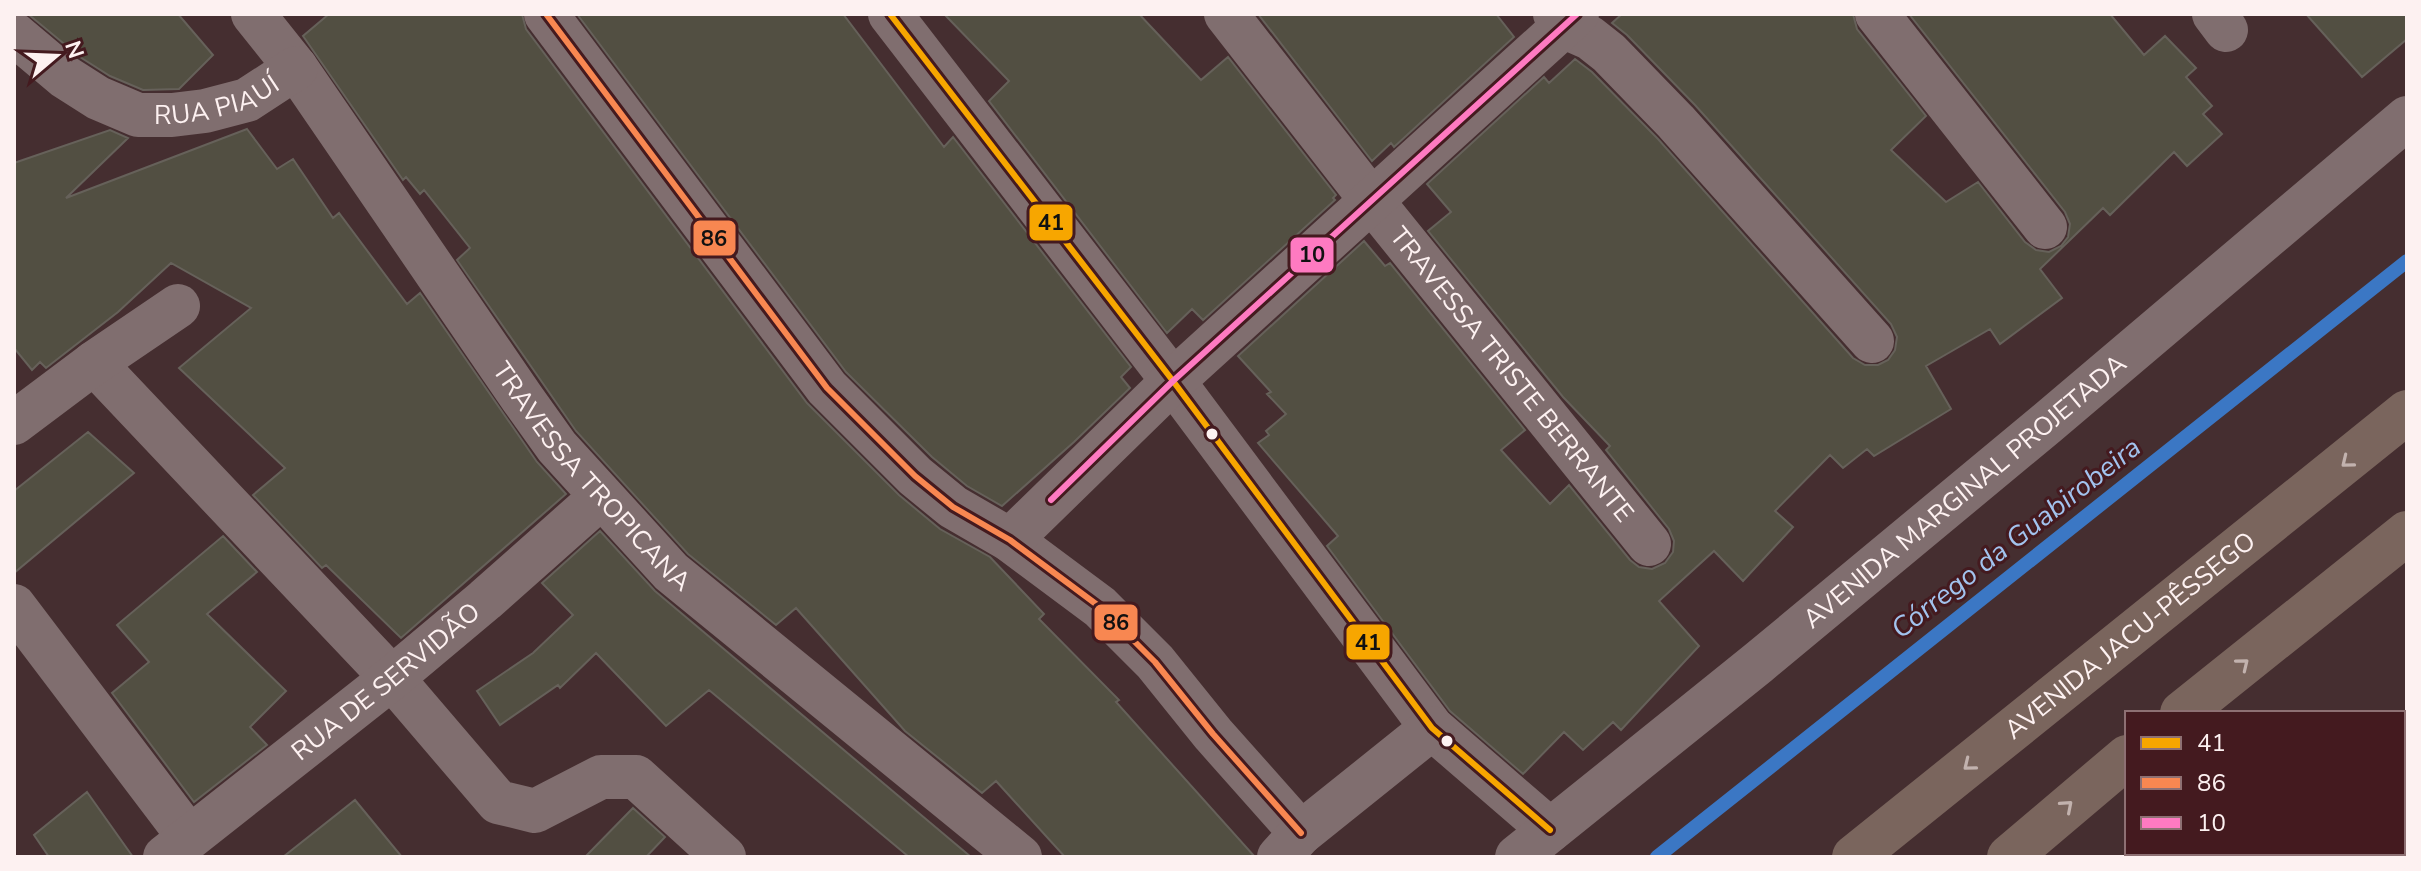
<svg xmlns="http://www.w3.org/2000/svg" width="2421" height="871" font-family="'Nunito Sans',sans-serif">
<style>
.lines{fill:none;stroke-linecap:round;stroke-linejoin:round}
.stream{stroke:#3b77c4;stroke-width:14}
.building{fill:#524f42;stroke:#66615a;stroke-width:2}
.street{stroke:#806e6f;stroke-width:44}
.secondary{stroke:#806e6f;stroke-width:44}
.highway{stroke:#7a655d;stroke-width:44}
.bus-1-casing{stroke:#441a1f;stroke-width:12}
.bus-2-casing{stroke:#441a1f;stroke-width:12}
.bus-3-casing{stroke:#441a1f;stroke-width:12}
.bus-1{stroke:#f7a600;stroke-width:6}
.bus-2{stroke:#f88751;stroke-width:6}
.bus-3{stroke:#fe7ac1;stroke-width:6}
.oneway{stroke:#c2b2ae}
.bus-dot{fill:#fdf1f1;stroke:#441a1f;stroke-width:3}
.labels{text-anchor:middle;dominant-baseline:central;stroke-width:6;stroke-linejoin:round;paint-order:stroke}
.street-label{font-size:26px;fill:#fdf1f1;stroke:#441a1f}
.water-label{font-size:28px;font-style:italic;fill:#a2c3ee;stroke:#441a1f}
.line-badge{stroke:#441a1f;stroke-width:3}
.pale-badge-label{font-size:22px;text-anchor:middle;font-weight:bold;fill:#111}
</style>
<rect width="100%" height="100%" fill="#452e30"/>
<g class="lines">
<!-- stream -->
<path class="stream" d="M1657,857L2407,261"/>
</g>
<!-- building -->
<path class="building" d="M28,14H178L213,55L179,89L143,90L110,76L80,57Z
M329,14H522L526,29L807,403L899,495L940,529L990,557L1044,614L1039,619L1119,700L1116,702L1255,857H1065L996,781L982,793L905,731L796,608L776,625L688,554L576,431L457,260L470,248L424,190L420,194L406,177L403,180L303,36Z
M577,14H843L944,147L953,137L1131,367L1121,377L1130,388L1074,442L1002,506L967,486L932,457L846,372Z
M944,14H1139L1201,80L1228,57L1336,195L1333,198L1335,200L1203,320L1192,309L1167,333L989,101L1009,81Z
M1258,14H1496L1514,37L1394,147L1391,143L1372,161Z
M1622,14H1853L1857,29L1926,116L1891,150L1946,202L1978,182L2025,242L2036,250L2049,252L2061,246L2068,237L2070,224L2065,212L1909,14H2110L2144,55L2165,36L2196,68L2186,77L2212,106L2203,114L2222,134L2187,166L2174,152L2110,215L2103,208L2040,269L2062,298L2000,344L1990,329L1926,366L1951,409L1874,456L1867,449L1843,468L1830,455L1775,511L1793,527L1743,581L1714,551L1659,601L1699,646L1621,730L1613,722L1583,750L1564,732L1523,774L1450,711L1327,546L1338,536L1258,443L1269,435L1266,431L1286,414L1267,394L1271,392L1238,356L1364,241L1385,266L1390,263L1525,430L1501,450L1550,504L1569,485L1630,560L1639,567L1652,569L1665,563L1673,552L1674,541L1669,529L1606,450L1610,446L1563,397L1428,231L1451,212L1427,184L1544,77L1549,83L1575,59L1592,72L1658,139L1853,358L1865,365H1878L1888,360L1895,350L1897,337L1891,324L1695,105L1627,35L1612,23Z
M2306,14H2407V39L2362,77Z
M247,129L277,169L293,159L333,218L339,213L407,304L420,293L537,462L566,494L401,638L326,565L322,568L253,495L285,468L179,368L251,308L171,263L118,312L46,368L40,362L32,370L14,348V163L110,130L128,138L66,198Z
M88,432L134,473L14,573V491Z
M600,531L655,591L971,857H909L709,690L666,726L596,653L560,688L558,685L500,725L477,691L533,653L573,615L542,583Z
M223,536L257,572L207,614L286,691L250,727L267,745L194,802L112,693L149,662L117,625Z
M87,792L133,857H49L34,835Z
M355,800L402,857H283Z
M633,808L665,837L646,857H585Z"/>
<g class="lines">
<!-- street -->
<g class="street">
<path id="s1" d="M253,14L296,68L522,398L557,447L671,572L1020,857"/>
<path d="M546,14L827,388L915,476L953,507L1010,540L1100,607L1155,662L1213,734L1301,833"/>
<path d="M890,14L1173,381L1432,728L1550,830"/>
<path id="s2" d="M1226,14L1372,201L1649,544"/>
<path d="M1555,14L1565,27L1590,38L1609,53L1676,122L1872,341"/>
<path d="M1877,14L2045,227"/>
<path d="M2214,14L2226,30"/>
<path id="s3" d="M14,34L65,77L98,98L138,115H172L205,111L247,100L296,68"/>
<path d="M94,363L392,678L498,802L535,811L601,777H636L724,857"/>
<path d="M14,423L94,363L178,306"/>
<path d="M1010,540L1173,381L1577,14"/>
<path d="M14,606L189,837"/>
<path id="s4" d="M165,857L392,678L485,600L601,497"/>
<path d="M1279,857L1301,833L1432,728"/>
</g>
<!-- secondary -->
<path class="secondary" id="s5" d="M1517,857L1758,663L2046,424L2407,118"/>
<!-- highway -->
<g class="highway">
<path d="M2182,713L2407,533"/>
<path id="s6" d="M1854,857L2407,412"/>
<path d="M2009,857L2127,757"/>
</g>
<defs>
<path id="bus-1" d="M890,14L1173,381L1432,728L1550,830"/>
<path id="bus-2" d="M546,14L827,388L915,476L953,507L1010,540L1100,607L1155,662L1213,734L1301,833"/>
<path id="bus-3" d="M1051,500L1173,381L1577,14"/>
</defs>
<!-- bus-1 casing -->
<use href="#bus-1" class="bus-1-casing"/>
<!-- bus-2 casing -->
<use href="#bus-2" class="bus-2-casing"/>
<!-- bus-3 casing -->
<use href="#bus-3" class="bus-3-casing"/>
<!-- bus-1 -->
<use href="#bus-1" class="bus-1"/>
<!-- bus-2 -->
<use href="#bus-2" class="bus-2"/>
<!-- bus-3 -->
<use href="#bus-3" class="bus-3"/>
</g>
<!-- one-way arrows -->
<defs><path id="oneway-chevron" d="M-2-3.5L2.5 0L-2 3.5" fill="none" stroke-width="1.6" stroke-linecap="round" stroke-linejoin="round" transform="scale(2)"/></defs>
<g class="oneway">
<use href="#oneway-chevron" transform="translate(2347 462) rotate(141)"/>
<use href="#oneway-chevron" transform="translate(2243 664) rotate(-39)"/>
<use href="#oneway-chevron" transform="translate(1969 765) rotate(141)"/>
<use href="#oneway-chevron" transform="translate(2067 806) rotate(-41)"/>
</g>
<!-- markers -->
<g class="bus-dot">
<circle cx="1212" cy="434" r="7"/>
<circle cx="1447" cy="741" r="7"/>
</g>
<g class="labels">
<!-- street labels -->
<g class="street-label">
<text stroke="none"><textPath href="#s3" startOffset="230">RUA PIAUÍ</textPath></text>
<text stroke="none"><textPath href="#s2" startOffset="460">TRAVESSA TRISTE BERRANTE</textPath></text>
<text stroke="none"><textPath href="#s1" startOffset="574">TRAVESSA TROPICANA</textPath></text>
<text stroke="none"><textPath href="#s5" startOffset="578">AVENIDA MARGINAL PROJETADA</textPath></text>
<text stroke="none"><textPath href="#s6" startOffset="354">AVENIDA JACU-PÊSSEGO</textPath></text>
<text stroke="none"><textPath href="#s4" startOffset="282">RUA DE SERVIDÃO</textPath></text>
</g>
<!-- water labels -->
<g class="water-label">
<text transform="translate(2016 538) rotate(-38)">Córrego da Guabirobeira</text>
</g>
</g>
<g class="line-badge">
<rect x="1028" y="203" width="46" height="39" rx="8" fill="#f7a600"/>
<rect x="692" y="219" width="45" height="38" rx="8" fill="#f88751"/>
<rect x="1289" y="236" width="46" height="38" rx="8" fill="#fe7ac1"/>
<rect x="1093" y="603" width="46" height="39" rx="8" fill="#f88751"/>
<rect x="1345" y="623" width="46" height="38" rx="8" fill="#f7a600"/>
</g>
<g class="pale-badge-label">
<text x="1051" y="230">41</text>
<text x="714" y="246">86</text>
<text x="1312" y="262">10</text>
<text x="1116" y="630">86</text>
<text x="1368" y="650">41</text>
</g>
<!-- border -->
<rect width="2421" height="871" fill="none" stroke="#fdf1f1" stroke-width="32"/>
<!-- legend -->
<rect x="2125" y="711" width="280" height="144" fill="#441a1f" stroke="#8e7073" stroke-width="2"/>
<rect x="2141" y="737" width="40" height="12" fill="#f7a600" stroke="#8e7073" stroke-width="2"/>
<text x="2197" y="751" font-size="24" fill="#fdf1f1">41</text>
<rect x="2141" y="777" width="40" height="12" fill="#f88751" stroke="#8e7073" stroke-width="2"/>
<text x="2197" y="791" font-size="24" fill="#fdf1f1">86</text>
<rect x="2141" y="817" width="40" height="12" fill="#fe7ac1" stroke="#8e7073" stroke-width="2"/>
<text x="2197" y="831" font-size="24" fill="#fdf1f1">10</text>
<!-- north arrow -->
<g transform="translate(56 56) rotate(71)" stroke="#441a1f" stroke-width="6" paint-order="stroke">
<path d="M0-6L14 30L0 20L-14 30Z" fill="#fdf1f1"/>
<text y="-12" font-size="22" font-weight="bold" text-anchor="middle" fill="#fdf1f1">N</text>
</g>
</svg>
